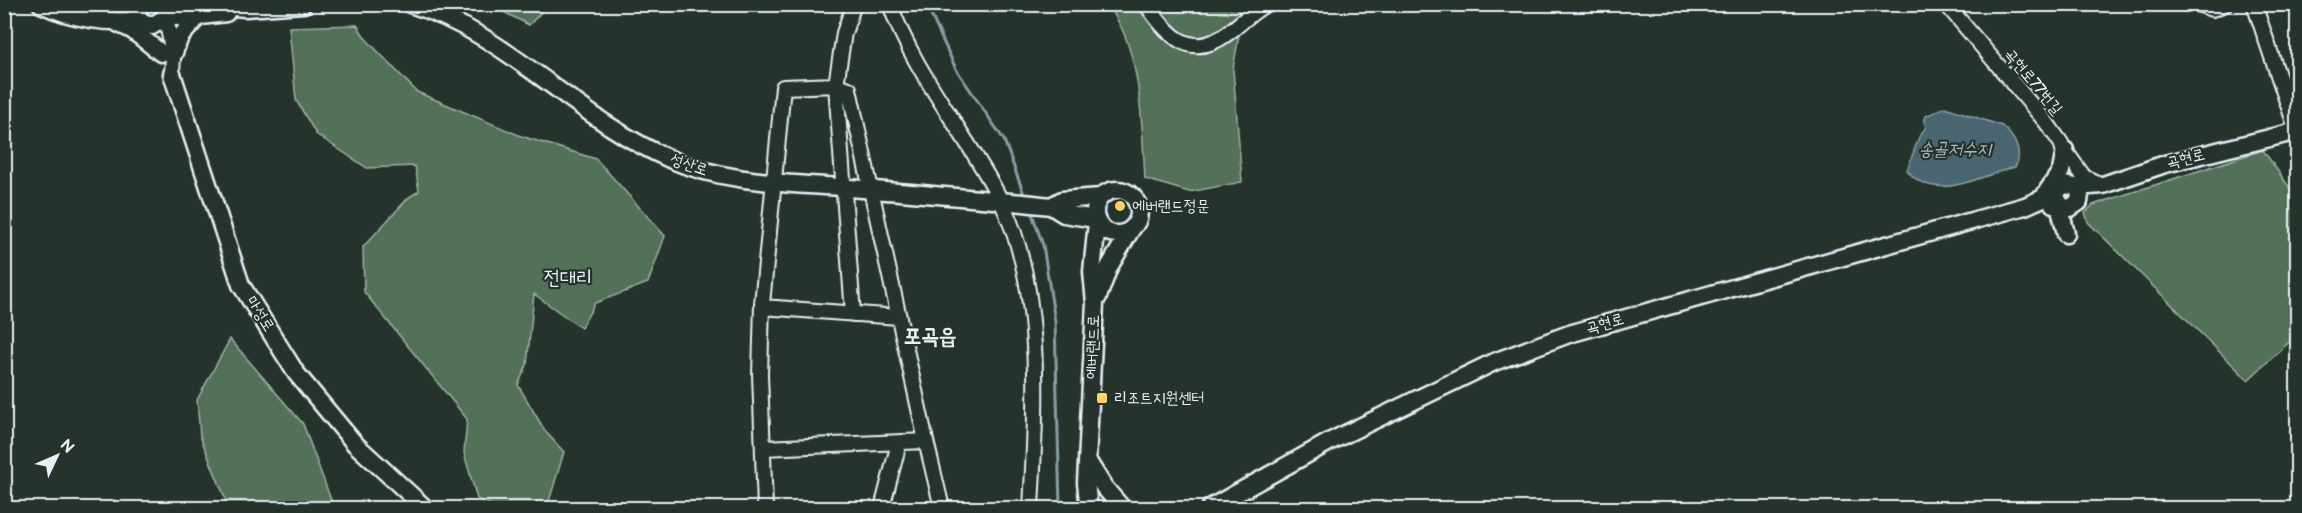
<svg xmlns="http://www.w3.org/2000/svg" width="2302" height="513" font-family="'Balsamiq Sans','Poor Story',sans-serif">
<style>
.green{fill:#537158;stroke:#9eb1a8;stroke-width:1.5}
.water{fill:#49666f;stroke:#899ea6;stroke-width:1.5}
.lines{fill:none;stroke-linecap:round;stroke-linejoin:round}
.stream{stroke:#899ea6;stroke-width:3}
.minor-casing{stroke:#e8f1f8;stroke-width:18}
.major-casing{stroke:#e8f1f8;stroke-width:21}
.minor{stroke:#26332d;stroke-width:14}
.major{stroke:#26332d;stroke-width:16}
.poi-dot{fill:#ffd166;stroke:#26332d;stroke-width:2}
.labels{text-anchor:middle;dominant-baseline:central;stroke-width:4.5;stroke-linejoin:round;paint-order:stroke}
.street-label{font-size:16px;fill:#e8f1f8;stroke:#26332d}
.poi-label{font-size:16px;fill:#e8f1f8;stroke:#26332d;text-anchor:start}
.water-label{font-size:18px;font-style:italic;fill:#a8b9c1;stroke:#26332d}
.quarter-label{font-size:20px;fill:#e8f1f8;stroke:#26332d}
.district-label{font-size:22px;font-weight:bold;fill:#e8f1f8;stroke:#26332d}
</style>
<rect width="100%" height="100%" fill="#26332d"/>
<filter id="ink" filterUnits="userSpaceOnUse"><feTurbulence type="fractalNoise" baseFrequency=".0167" numOctaves="2"/><feDisplacementMap in="SourceGraphic" scale="12" xChannelSelector="R" yChannelSelector="G"/><feConvolveMatrix kernelMatrix="1 2 1 2 8 2 1 2 1" color-interpolation-filters="sRGB"/></filter>
<g filter="url(#ink)">
<!-- green -->
<path class="green" d="M144 10a7 7 0 1 1 14 0a7 7 0 1 1-14 0Z
M490,5H548L529,25Z
M1107,5H1238L1241,24L1233,69L1242,182L1189,192L1145,179C1142,127 1142,46 1107,5Z
M357,25L366,39L417,92L521,136L596,159L665,236L648,283L595,303L581,328L534,294L527,365L518,385L545,431L564,452L547,508H498L477,499L464,453L467,419L364,292L363,247L409,197L419,191L415,166L367,168L316,134L296,100L289,27Z
M2263,150L2297,198V335L2248,380L2088,222L2085,213L2093,205Z
M230,339L303,424L334,508H229L200,436L197,400Z"/>
<!-- water -->
<path class="water" d="M1945,107L2002,126C2014,136 2024,153 2015,167C1981,175 1934,205 1907,170L1919,137L1926,127L1924,122L1926,116Z"/>
<g class="lines">
<!-- stream -->
<path class="stream" d="M926,4L956,69L1004,140L1025,197
M1030,208L1043,245L1055,322L1060,508"/>
<defs>
<path id="minor" d="M890,4C913,72 967,134 1000,199C1045,289 1036,410 1031,508
M1146,4C1168,35 1190,62 1228,33C1241,23 1252,12 1266,4
M1946,4L2046,122L2061,143L2067,161
M2197,4L2212,9L2225,4
M2254,4L2297,131
M166,17L173,55L172,74
M2066,152L2084,177L2101,185
M762,307L899,317
M853,314L836,85L844,33L854,4
M763,448L926,441L942,508
M765,508L760,375L762,304L783,87L836,85L849,89L926,441
M882,508L899,443"/>
<path id="major" d="M41,4C71,18 106,24 139,20
M81,4H125
M135,4L139,20L152,26L166,17L168,4
M202,4L245,8L303,4
M410,4C508,33 577,120 670,159C722,182 782,183 839,187C909,193 980,198 1051,206L1064,214L1095,219
M167,15L184,18L226,13
M117,23L132,30L161,53
M173,55L180,37L198,17
M172,74L241,285L296,373L355,444L425,508
M2076,187L2103,185L2165,164L2298,131
M1095 212a22 22 0 1 1 44 0a22 22 0 1 1-44 0Z
M2046,193L2061,171L2065,150
M2053,204H2059L2066,234
M1051,206L1062,200L1100,197
M1098,297L1109,267L1132,228
M1089,463L1104,487L1122,508
M1089,508L1086,483L1095,303L1092,272L1097,222
M1210,508L1331,441L1494,362L1569,334L2025,206L2050,195L2065,185L2076,187L2080,194L2079,202L2070,208L2062,207L2056,197L2058,189"/>
</defs>
<!-- minor casing -->
<use href="#minor" class="minor-casing"/>
<!-- major casing -->
<use href="#major" class="major-casing"/>
<!-- minor -->
<use href="#minor" class="minor"/>
<!-- major -->
<use href="#major" class="major"/>
</g>
</g>
<!-- markers -->
<g class="poi-dot">
<circle cx="1120" cy="206" r="6"/>
<rect x="1096" y="392" width="12" height="12" rx="3"/>
</g>
<g class="labels">
<!-- street labels -->
<g class="street-label">
<text transform="translate(2033 82) rotate(50)">곡현로77번길</text>
<text transform="translate(2186 159) rotate(-14)">곡현로</text>
<text transform="translate(689 165) rotate(19)">성산로</text>
<text transform="translate(260 314) rotate(58)">마성로</text>
<text transform="translate(1605 324) rotate(-16)">곡현로</text>
<text transform="translate(1093 347) rotate(-88)">에버랜드로</text>
</g>
<!-- poi labels -->
<g class="poi-label">
<text x="1132" y="206">에버랜드정문</text>
<text x="1114" y="398">리조트지원센터</text>
</g>
<!-- water labels -->
<g class="water-label">
<text x="1955" y="149">송골저수지</text>
</g>
<!-- quarter labels -->
<g class="quarter-label">
<text x="568" y="278">전대리</text>
</g>
<!-- district labels -->
<g class="district-label">
<text x="930" y="336">포곡읍</text>
</g>
</g>
<!-- margin -->
<rect width="2302" height="513" fill="none" stroke="#26332d" stroke-width="24"/>
<rect x="12" y="12" width="2278" height="489" fill="none" stroke="#e8f1f8" stroke-width="2" filter="url(#ink)"/>
<!-- north arrow -->
<g transform="translate(57 456) rotate(46)" stroke="#26332d" stroke-width="4.5" paint-order="stroke">
<path d="M0-4.5L10 22L0 15L-10 22Z" fill="#e8f1f8"/>
<text y="-9" font-size="16" font-weight="bold" text-anchor="middle" fill="#e8f1f8">N</text>
</g>
</svg>
